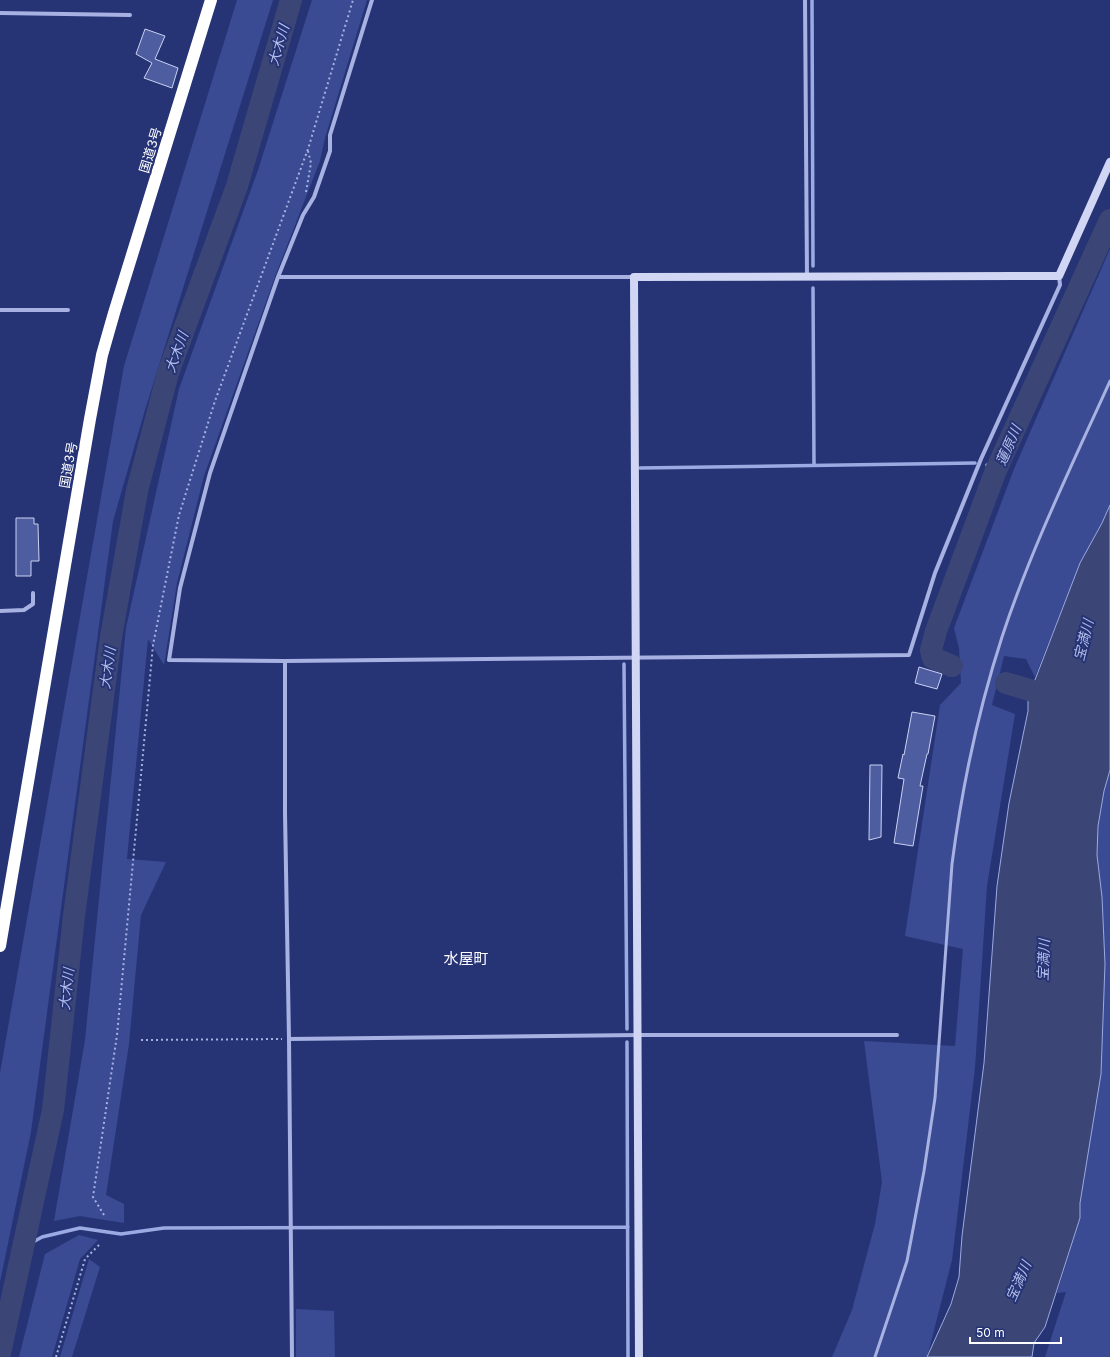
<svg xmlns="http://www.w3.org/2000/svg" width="1110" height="1357" font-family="Inter,'Noto Sans JP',sans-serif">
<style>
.green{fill:#3a4b93}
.water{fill:#3b4677;stroke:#9caae3}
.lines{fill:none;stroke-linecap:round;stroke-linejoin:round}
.stream{stroke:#9caae3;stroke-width:3.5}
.river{stroke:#3b4677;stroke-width:22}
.building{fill:#4e5da0;stroke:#c9d1f2}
.path{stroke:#a7b2e2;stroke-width:2;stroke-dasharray:2 3;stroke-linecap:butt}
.lane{stroke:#a7b2e2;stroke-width:3}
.street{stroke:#a7b2e2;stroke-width:4}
.secondary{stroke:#d0d6f3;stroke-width:8}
.highway{stroke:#fff;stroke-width:12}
.labels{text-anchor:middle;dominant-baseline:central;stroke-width:4;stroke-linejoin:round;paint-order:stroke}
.street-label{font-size:13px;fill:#fff;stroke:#263476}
.water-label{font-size:14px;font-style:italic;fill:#b2bdea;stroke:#263476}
.quarter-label{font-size:15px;fill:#fff;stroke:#263476}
</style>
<rect width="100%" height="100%" fill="#263476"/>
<!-- green -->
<path class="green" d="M237,0H273L145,410L113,521L31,1132L0,1282V1073L124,366Z
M312,0H367L325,138L320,161L276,274L204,476L177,583L164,665L148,639L127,859L166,862L141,915L129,1044L106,1195L124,1204V1223L80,1216L54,1221L85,1040L126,628L179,389L258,170Z
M1110,249V505L1102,523L1080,563L1035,677L1026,659L1004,656L992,705L1015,714L987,886L975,1068L952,1260L929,1350L927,1357H832L852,1310L875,1224L882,1182L864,1041L955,1046L963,949L905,936L940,705L961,683L959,648L954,628L1014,469Z
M1110,770V1357H1045L1066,1292L1057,1293L1080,1218V1203L1101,1074L1105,964L1102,897L1097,855L1098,826L1104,791Z
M79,1235L98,1240L80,1259L52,1357H19L45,1254Z
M89,1259L100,1267L72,1357H60Z
M296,1309L334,1311L335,1357H296Z"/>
<!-- water -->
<path class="water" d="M1110,505V770L1104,791L1098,826L1097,855L1102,897L1105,964L1101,1074L1080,1203V1218L1045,1327L1034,1343L1032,1357H927L951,1304L959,1277L962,1236L984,1063L997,886L1009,803L1028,711V698L1080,563L1102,523Z"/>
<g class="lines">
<!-- stream -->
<path class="stream" d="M812,0L813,266
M813,288L814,465
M987,465L996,470
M640,468L975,463
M624,664L627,1029
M930,664L933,658
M627,1042L628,1357
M24,1247L42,1237L80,1228L121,1234L164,1228L628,1227"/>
<!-- river -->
<path class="river" d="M952,666L933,658L931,650L936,631L996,470L1110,220
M1006,683L1059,699
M0,1353L53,1110L74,916L111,637L137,491L168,373L237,186L291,0"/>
</g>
<!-- building -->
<path class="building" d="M145,29L165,36L155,59L178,68L172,88L144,78L152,63L136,54Z
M16,518H34V524H38L39,561H31V576H16Z
M919,667L942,674L937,689L915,683Z
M912,712L935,716L928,754H927L920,786H923L913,846L894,843L904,779L898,778L903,754L904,755Z
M870,765H882L881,837L869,840Z"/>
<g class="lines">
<!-- path -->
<path class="path" d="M306,192L311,163L308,151
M141,1040L282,1039
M104,1215L93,1197L117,1035L153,645L179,515L215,401L308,149L353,0
M56,1357L85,1259L99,1245"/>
<!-- lane -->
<path class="lane" d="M875,1357L907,1261L924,1171L935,1098L952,864C962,787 978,711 1002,637C1031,549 1072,465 1110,381"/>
<!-- street -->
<path class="street" d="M372,0L330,135V151L314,197L303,215L278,277L210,473L180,588L169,660L285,661L909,655L935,573L981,459L1060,285L1059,276
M805,0L807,277
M0,13L130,15
M278,277H634
M0,310H68
M0,611L24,610L33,604V593
M285,661V813L289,1039L292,1357
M289,1039L638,1035H897"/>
<!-- secondary -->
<path class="secondary" d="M639,1357L634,277L1059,276L1110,162"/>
<!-- highway -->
<path class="highway" d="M0,946L90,419L102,355L114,313L211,0"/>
</g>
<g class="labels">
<!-- street labels -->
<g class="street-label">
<text transform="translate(150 150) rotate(-73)">国道3号</text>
<text transform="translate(68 465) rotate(-80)">国道3号</text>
</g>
<!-- water labels -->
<g class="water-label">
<text transform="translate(278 45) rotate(-74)">大木川</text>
<text transform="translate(176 352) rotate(-70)">大木川</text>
<text transform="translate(1008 445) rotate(-66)">蓮原川</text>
<text transform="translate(1083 640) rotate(-76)">宝満川</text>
<text transform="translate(107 668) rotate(-82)">大木川</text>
<text transform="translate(1043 960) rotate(-88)">宝満川</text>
<text transform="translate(66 989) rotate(-84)">大木川</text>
<text transform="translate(1018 1281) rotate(-66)">宝満川</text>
</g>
<!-- quarter labels -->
<g class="quarter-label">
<text x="466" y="958">水屋町</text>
</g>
</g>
<!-- scale -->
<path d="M970 1337v6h91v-6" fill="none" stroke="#ffffff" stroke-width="2"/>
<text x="976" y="1337" font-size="12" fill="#ffffff" stroke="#263476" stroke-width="3" paint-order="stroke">50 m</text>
</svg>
